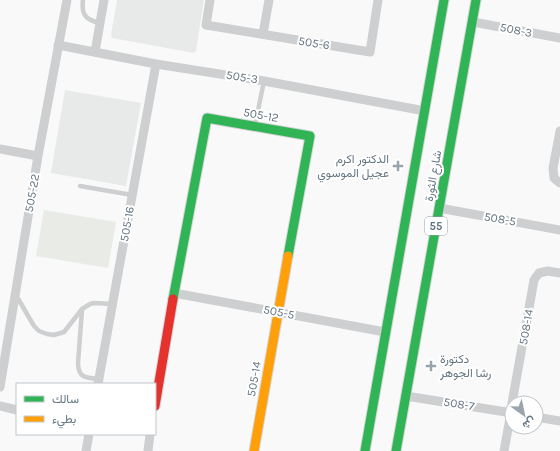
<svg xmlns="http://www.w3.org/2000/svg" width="560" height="451" font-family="Karla,Vazirmatn,sans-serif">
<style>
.built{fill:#e8e9e9}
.green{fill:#e8ebe6}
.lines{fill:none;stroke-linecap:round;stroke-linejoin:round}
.fast-casing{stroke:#d5d6d7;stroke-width:11}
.slow-casing{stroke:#d5d6d7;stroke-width:11}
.jam-casing{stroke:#d5d6d7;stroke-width:11}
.lane{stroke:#cecfd0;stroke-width:4.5}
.street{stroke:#cecfd0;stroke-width:9}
.fast{stroke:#30b455;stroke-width:9}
.slow{stroke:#ff9f0a;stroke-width:9}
.jam{stroke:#e5322d;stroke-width:9}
.poi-dot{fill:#99a4ac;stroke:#fff;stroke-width:1.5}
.labels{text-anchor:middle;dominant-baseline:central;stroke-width:4;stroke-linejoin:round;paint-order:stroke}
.shield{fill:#fff;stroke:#939fa8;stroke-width:1}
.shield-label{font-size:11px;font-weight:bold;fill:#657683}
.street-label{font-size:12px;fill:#657683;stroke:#fff}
.poi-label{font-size:12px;fill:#657683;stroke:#fff;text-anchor:end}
</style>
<rect width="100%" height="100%" fill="#f9f9f9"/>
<!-- built -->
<path class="built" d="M117,0H204L196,51L194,53L112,38L111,35Z
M65,90L141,103L126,186L51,173Z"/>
<!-- green -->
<path class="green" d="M44,210L116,222L108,268L36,256Z"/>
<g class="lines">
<defs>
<path id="fast" d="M173,299L207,118L310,136L288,256
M365,451L444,0
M396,451L476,0"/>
<path id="slow" d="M254,451L288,256"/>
<path id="jam" d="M155,406L173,299"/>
</defs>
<!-- fast casing -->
<use href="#fast" class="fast-casing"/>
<!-- slow casing -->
<use href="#slow" class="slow-casing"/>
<!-- jam casing -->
<use href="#jam" class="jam-casing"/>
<!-- lane -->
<path class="lane" d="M83,0C81,15 86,20 100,23
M255,125L264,81
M80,186L132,195
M16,295L34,326L39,331L47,334L54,335L64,332L82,309L90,304L94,303L112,304
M82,310L78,363C78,378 86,378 99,379"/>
<!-- street -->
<path class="street" d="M210,0L206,25L370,52L378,0
M473,22L560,38
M263,34L269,0
M58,45L156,64L264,81L425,111
M95,52L104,0
M560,131L553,168L554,178L560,183
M0,149L38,156
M439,208L560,230
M174,293L385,332
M98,384L156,64
M0,387L38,156L67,0
M406,396L512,413
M512,403L534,280L539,273L548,271L560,273
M0,406L17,410
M536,417L560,421
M86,451L89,434
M148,451L150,434
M504,451L512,407"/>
<!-- fast -->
<use href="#fast" class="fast"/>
<!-- slow -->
<use href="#slow" class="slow"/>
<!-- jam -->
<use href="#jam" class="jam"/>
</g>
<!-- markers -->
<g class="poi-dot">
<path d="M396 160h4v4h4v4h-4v4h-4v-4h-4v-4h4z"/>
<path d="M429 360h4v4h4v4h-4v4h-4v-4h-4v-4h4z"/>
</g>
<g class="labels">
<!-- shield labels -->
<rect class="shield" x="425" y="217" width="22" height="18" rx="3"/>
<g class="shield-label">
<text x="436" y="226">55</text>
</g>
<!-- street labels -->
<g class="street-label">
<text transform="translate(516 30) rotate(11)">508-3</text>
<text transform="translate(314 43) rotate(9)">505-6</text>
<text transform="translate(242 77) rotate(9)">505-3</text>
<text transform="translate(261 115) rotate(10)">505-12</text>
<text transform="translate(433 176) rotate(-80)">شارع الثورة</text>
<text transform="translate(32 193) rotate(-80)">505-22</text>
<text transform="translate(500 219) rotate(10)">508-5</text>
<text transform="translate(127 224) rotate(-80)">505-16</text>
<text transform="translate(279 312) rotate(11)">505-5</text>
<text transform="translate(526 327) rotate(-80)">508-14</text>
<text transform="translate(254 379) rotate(-80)">505-14</text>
<text transform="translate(459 404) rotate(9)">508-7</text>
</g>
<!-- poi labels -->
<g class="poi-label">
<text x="389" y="159">الدكتور اكرم<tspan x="389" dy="14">عجيل الموسوي</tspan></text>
<text x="440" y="359" text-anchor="start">دكتورة<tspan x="440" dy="14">رشا الجوهر</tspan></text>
</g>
</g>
<!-- legend -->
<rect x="16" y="383" width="140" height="52" fill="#ffffff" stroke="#c1c8cd"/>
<rect x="24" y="396" width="20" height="6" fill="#30b455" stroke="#c1c8cd"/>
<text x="52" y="403" font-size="12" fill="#657683">سالك</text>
<rect x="24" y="416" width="20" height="6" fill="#ff9f0a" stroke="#c1c8cd"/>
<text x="52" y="423" font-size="12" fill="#657683">بطيء</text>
<!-- north arrow -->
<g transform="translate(524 415) rotate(147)"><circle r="19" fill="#ffffff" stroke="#c1c8cd"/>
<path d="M0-3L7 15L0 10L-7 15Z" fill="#99a4ac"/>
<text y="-6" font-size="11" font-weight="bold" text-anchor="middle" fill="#657683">ش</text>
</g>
</svg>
